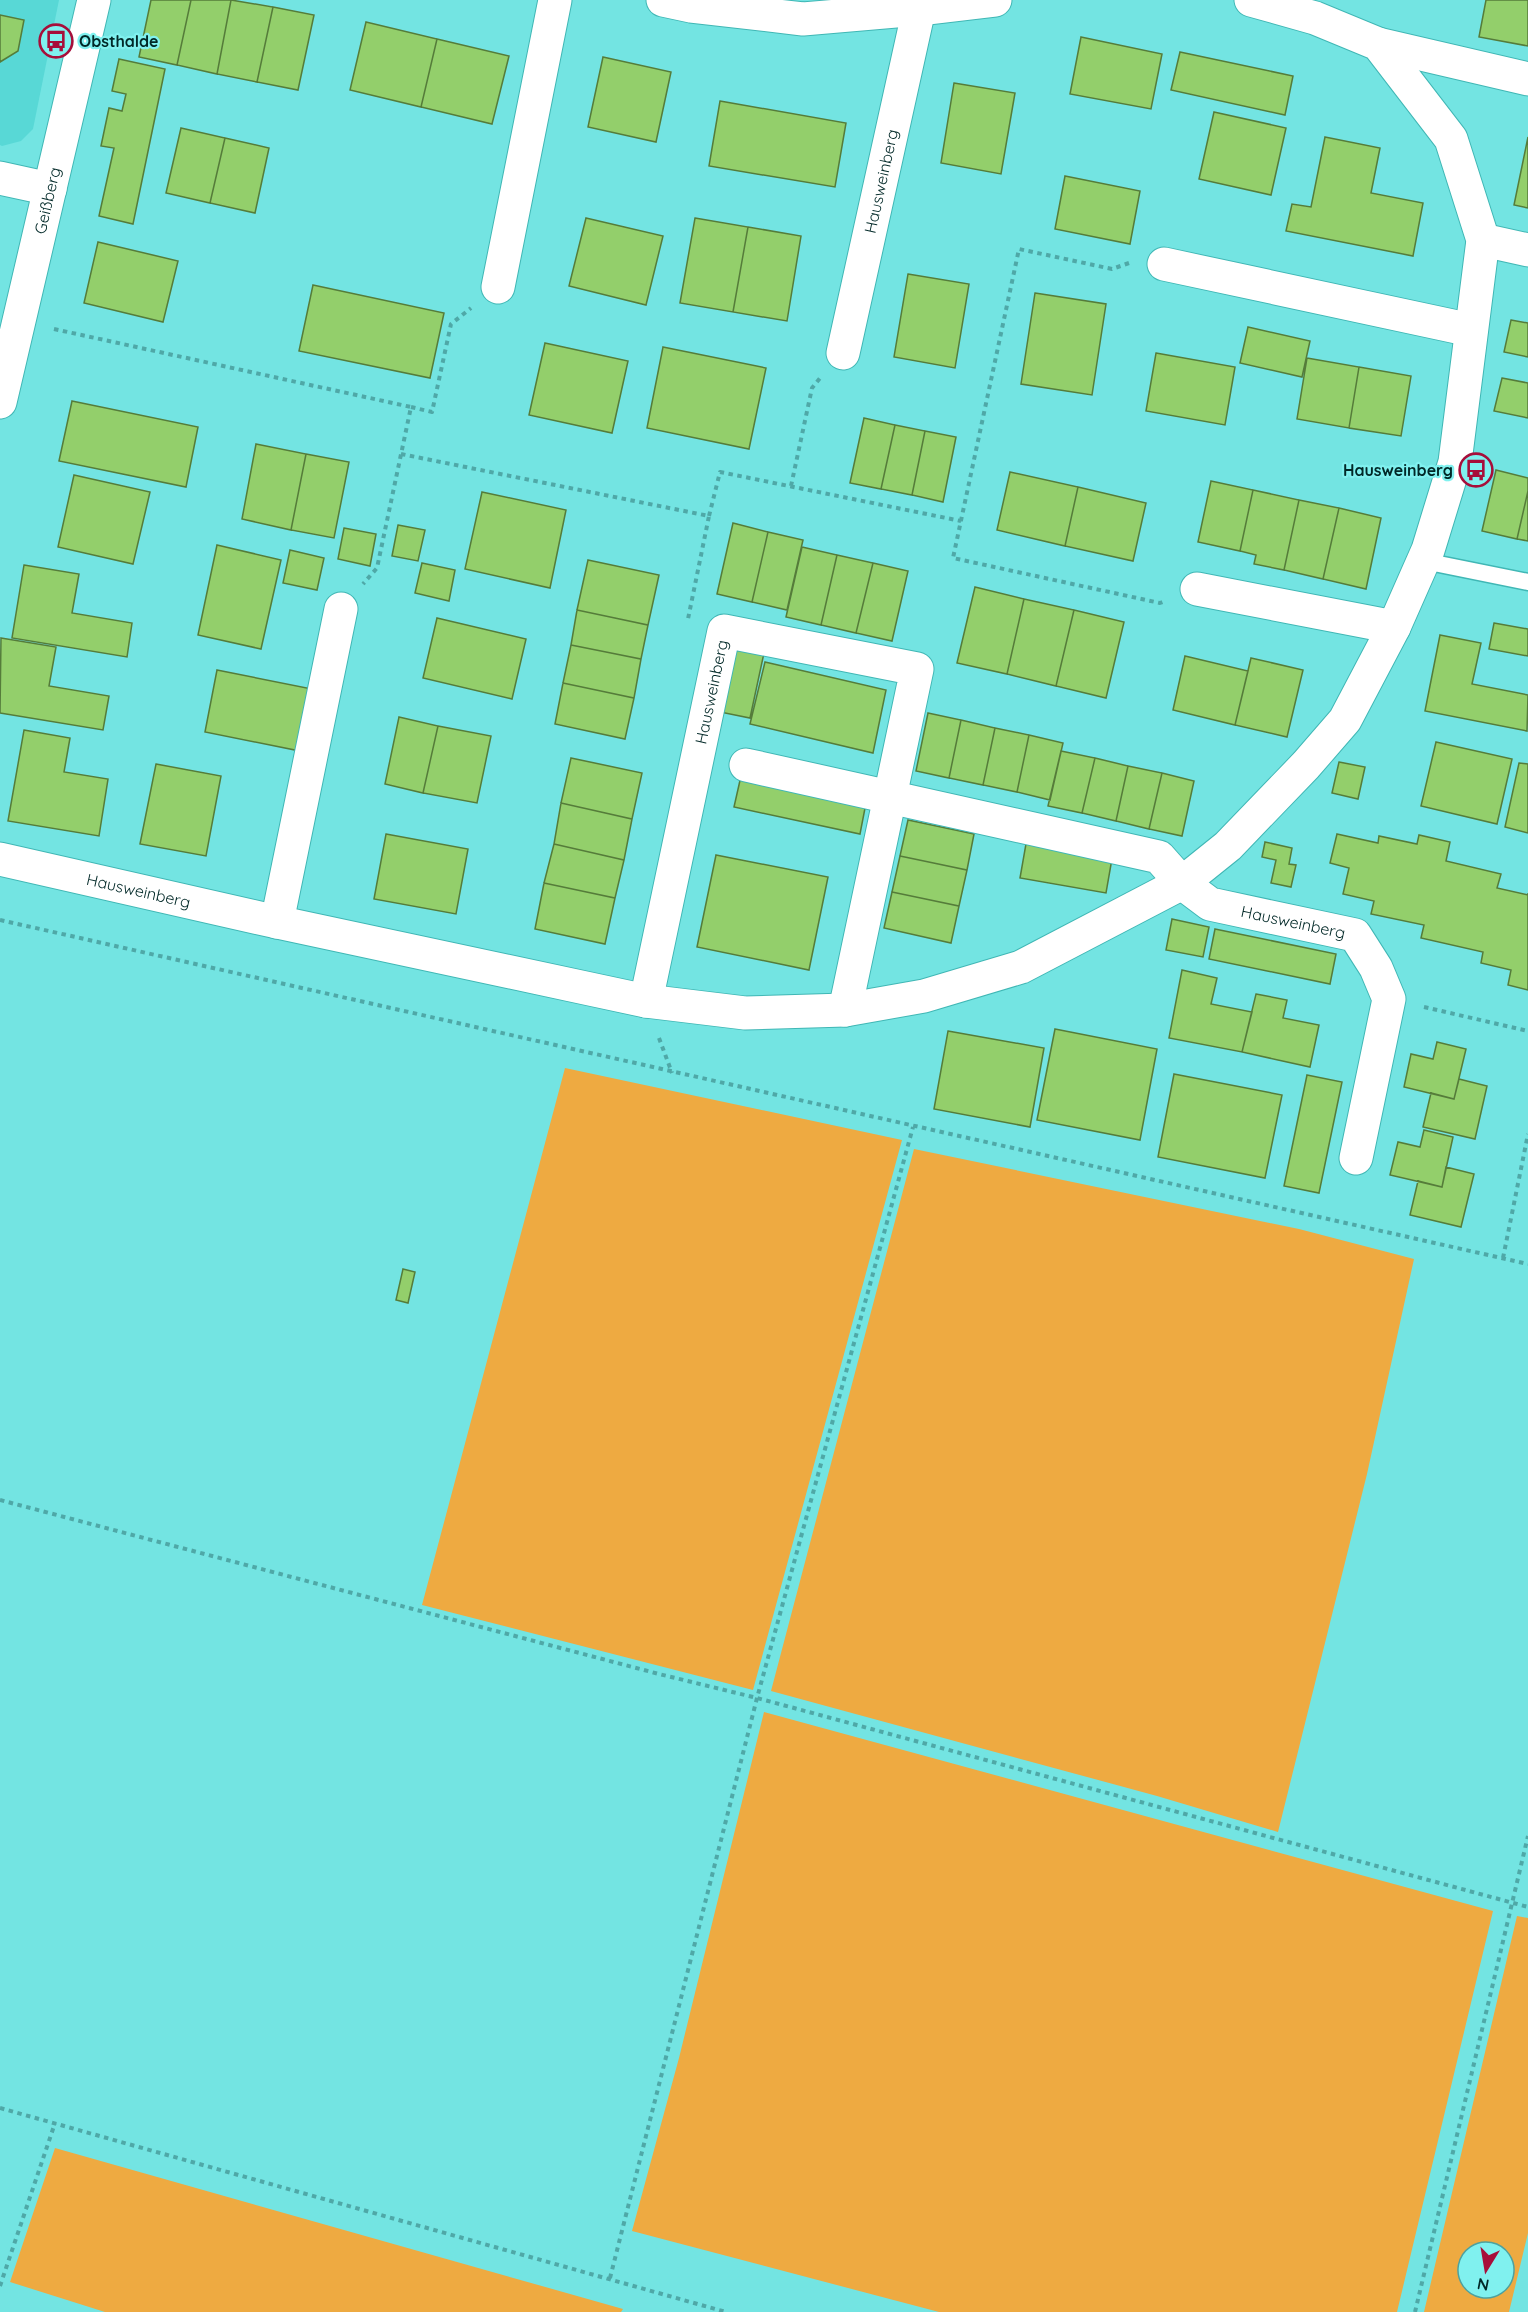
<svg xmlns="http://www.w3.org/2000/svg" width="1528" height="2312" font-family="Quicksand,sans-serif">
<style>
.built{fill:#58d8d6}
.green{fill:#eeaa41;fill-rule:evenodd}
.building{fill:#93cf6b;stroke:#557c3a;stroke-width:1.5}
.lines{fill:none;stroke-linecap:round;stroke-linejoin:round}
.service-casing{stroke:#40b7b5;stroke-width:19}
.minor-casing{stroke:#40b7b5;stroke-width:35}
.path{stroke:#4fa8a7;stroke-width:4;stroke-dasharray:4.5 4.5;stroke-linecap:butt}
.service{stroke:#fff;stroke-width:16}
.minor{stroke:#fff;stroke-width:33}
.labels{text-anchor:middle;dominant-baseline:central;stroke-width:4.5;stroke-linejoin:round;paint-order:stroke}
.poi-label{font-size:16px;font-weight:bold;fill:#012827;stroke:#80f1ef;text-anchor:start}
.street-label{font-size:16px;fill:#012827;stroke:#80f1ef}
</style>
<rect width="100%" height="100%" fill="#73e4e2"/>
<!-- built -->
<path class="built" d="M0,0H59L33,129L21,141L2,146L0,145Z"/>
<!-- green -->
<path class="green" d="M565,1068L902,1140L753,1690L422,1605Z
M914,1149L1299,1229L1414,1259L1367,1474L1278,1832L1157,1796L771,1691Z
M764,1712L1493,1911L1397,2312H939L632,2231L679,2058Z
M1517,1916L1528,1918V2233L1509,2312H1424ZM1468,2252H1504V2288H1468Z
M55,2148L623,2309L621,2312H105L10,2282Z"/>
<!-- building -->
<path class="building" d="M151,0H191L177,65L139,57Z
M191,0H231L217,74L177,65Z
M231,0L273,7L257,82L217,74Z
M1486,0H1528V46L1479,37Z
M273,7L314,15L298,90L257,82Z
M0,15L24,20L18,51L0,62Z
M366,22L437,39L421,107L350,90Z
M1081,37L1162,54L1151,109L1070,94Z
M437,39L509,56L492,124L421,107Z
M1180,52L1293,76L1285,115L1171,90Z
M603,57L671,72L656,142L588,127Z
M119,59L165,69L133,224L99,216L114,148L101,146L109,108L122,111L126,94L112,91Z
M954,83L1015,93L1001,174L941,163Z
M720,101L846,123L835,187L709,166Z
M1214,112L1286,128L1271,195L1199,179Z
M181,128L225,138L210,203L166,193Z
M1325,137L1380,148L1371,193L1423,203L1413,256L1286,231L1292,204L1311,207Z
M1528,137V208L1514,205Z
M225,138L269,148L255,213L210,203Z
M1065,176L1140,191L1130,244L1055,229Z
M586,218L663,236L646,305L569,286Z
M695,218L748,227L733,312L680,303Z
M748,227L801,236L787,321L733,312Z
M98,242L178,261L163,322L84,303Z
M908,274L969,284L955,368L894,357Z
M313,285L444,313L430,378L299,351Z
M1035,293L1106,304L1092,395L1021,384Z
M1511,320L1528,323V357L1504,352Z
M1248,327L1310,341L1302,377L1240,363Z
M545,343L628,361L612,433L529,415Z
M663,347L766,368L749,449L647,428Z
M1156,353L1235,367L1225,425L1146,411Z
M1307,358L1359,367L1349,428L1297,419Z
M1359,367L1411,376L1401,436L1349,428Z
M1502,378L1528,383V418L1494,411Z
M72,401L198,427L186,487L59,461Z
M864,418L895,425L881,489L850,483Z
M895,425L925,431L912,495L881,489Z
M925,431L956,437L943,502L912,495Z
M256,444L306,454L291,530L242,519Z
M306,454L349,462L334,538L291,530Z
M1496,470L1528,478V491L1517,539L1482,531Z
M1010,472L1078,487L1065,546L997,530Z
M74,475L150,492L133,564L58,547Z
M1211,481L1253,490L1240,551L1198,542Z
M1078,487L1146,503L1133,561L1065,546Z
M1253,490L1299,500L1284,570L1254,564L1256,555L1240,551Z
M1528,491V541L1517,539Z
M482,492L566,510L550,588L465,569Z
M1299,500L1339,508L1323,579L1284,570Z
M1339,508L1381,518L1366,589L1323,579Z
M733,523L768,532L752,602L717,594Z
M398,525L425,530L418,561L392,556Z
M344,528L376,534L370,566L338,559Z
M768,532L803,540L787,610L752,602Z
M217,545L281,560L261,649L198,635Z
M802,547L837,555L821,625L786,617Z
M290,550L324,558L317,590L283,583Z
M837,555L873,563L856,633L821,625Z
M588,560L659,575L648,625L577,610Z
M422,563L455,570L449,601L415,593Z
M873,563L908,571L892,641L856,633Z
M24,565L79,574L72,613L132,623L127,657L12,638Z
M975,587L1024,599L1007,674L957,663Z
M1024,599L1074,610L1056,686L1007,674Z
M577,610L648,625L641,659L571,645Z
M1074,610L1124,622L1106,698L1056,686Z
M437,618L526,639L512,699L423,678Z
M1494,623L1528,629V656L1489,649Z
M1440,635L1481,643L1472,684L1528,695L1527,731L1425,711Z
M1,638L56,647L49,686L109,696L103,730L0,713Z
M571,645L641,659L634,698L563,683Z
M734,647L764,653L750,718L720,712Z
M1185,656L1248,671L1235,725L1173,710Z
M1251,658L1303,670L1287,737L1235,725Z
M765,662L886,690L873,753L750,724Z
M217,670L312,689L300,751L205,732Z
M563,683L634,698L625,739L555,724Z
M928,713L961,720L949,778L916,771Z
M399,717L438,726L423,793L385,784Z
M961,720L995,728L983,785L949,778Z
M438,726L491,736L477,803L423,793Z
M995,728L1029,735L1017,792L983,785Z
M24,730L70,738L64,772L108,779L99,836L8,821Z
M1029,735L1063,743L1050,800L1017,792Z
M1436,742L1512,759L1497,824L1421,806Z
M1061,751L1095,758L1082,813L1048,806Z
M571,758L642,773L632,819L561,803Z
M1095,758L1128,766L1116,821L1082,813Z
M1339,762L1365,767L1358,799L1332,793Z
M1519,763L1528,764V833L1505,827Z
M156,764L221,776L206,856L140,844Z
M1128,766L1162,773L1149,829L1116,821Z
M1162,773L1194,781L1182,836L1149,829Z
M741,776L866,803L860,834L734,807Z
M561,803L632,819L624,860L554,844Z
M908,820L974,834L967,870L900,856Z
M386,834L468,849L456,914L374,899Z
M1337,834L1378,843L1379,836L1417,844L1419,835L1450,842L1446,861L1501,874L1497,888L1528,895V893V990L1508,985L1511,970L1481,963L1483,952L1421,938L1424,925L1371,914L1374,901L1343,894L1349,868L1330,863Z
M1027,838L1113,853L1106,893L1020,878Z
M1265,842L1292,848L1289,864L1296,865L1291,887L1271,883L1276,860L1262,857Z
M554,844L624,860L615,898L544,883Z
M716,855L828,877L809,970L697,947Z
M900,856L967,870L959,906L892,892Z
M544,883L615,898L605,944L535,929Z
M892,892L959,906L951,943L884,928Z
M1172,919L1209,927L1203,957L1166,950Z
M1215,929L1336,954L1330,984L1209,959Z
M1182,970L1217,978L1211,1004L1252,1012L1242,1052L1169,1038Z
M1256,994L1287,1000L1283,1018L1319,1025L1310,1067L1242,1052Z
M1055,1029L1157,1049L1140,1140L1037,1120Z
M948,1031L1044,1048L1030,1127L934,1109Z
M1437,1042L1466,1049L1454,1099L1404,1087L1411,1054L1433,1059Z
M1174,1074L1282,1095L1265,1178L1158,1157Z
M1307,1075L1342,1082L1319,1193L1284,1186Z
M1459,1079L1487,1086L1475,1139L1423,1127L1431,1093L1454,1099Z
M1424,1130L1453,1137L1442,1187L1390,1175L1398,1142L1420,1147Z
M1446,1167L1474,1174L1461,1227L1410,1215L1418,1181L1442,1187Z
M403,1269L415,1272L408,1303L396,1300Z"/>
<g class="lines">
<defs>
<path id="service" d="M1424,561L1528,582"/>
<g id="minor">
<path d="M663,0L691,6L803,19L919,9L995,0"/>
<path d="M1378,44L1528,79"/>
<path d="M0,178L50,189"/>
<path d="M1483,240L1528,250"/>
<path d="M1164,264L1471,330"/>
<path d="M498,287L555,0"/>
<path id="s1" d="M843,353L919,9"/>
<path id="s2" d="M0,402L94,0"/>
<path d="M1197,589L1394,627"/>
<path id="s3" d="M746,765L1159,857L1182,883L1210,904L1355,935L1376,968L1389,999L1356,1158"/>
<path id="s4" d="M0,859L277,922L590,989L646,1001L745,1013L845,1010L924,996L1021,967L1182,883L1228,846L1306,765L1345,720L1394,627L1428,550L1455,462L1483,240L1451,139L1378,44L1315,18L1251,0"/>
<path d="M277,922L341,609"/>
<path id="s5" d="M646,1001L724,631L917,669L845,1010"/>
</g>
</defs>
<!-- service casing -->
<use href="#service" class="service-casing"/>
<!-- minor casing -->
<use href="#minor" class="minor-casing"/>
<!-- path -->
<path class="path" d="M1129,263L1112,269L1019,249L953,558L1160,603L1165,601
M54,329L411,407L377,568L363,584
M411,407L432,412L451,324L471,308
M401,454L709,516L688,619
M791,486L812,388L820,378
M709,516L720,472L961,521
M0,920L1528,1264
M1424,1007L1528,1031
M659,1038L672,1073
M1503,1258L1528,1134
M0,1500L659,1674L757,1698L1528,1907
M0,2108L726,2312
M610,2278L757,1698L913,1127
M0,2286L55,2123
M1415,2312L1528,1836"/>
<!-- service -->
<use href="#service" class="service"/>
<!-- minor -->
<use href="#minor" class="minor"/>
</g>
<!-- icons -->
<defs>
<symbol id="bus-ring" viewBox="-11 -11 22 22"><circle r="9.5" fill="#80f1ef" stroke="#a70e3a" stroke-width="1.5"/><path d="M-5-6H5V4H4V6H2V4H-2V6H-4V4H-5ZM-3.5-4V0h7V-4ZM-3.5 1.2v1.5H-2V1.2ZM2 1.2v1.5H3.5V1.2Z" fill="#a70e3a"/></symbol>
</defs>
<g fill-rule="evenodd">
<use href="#bus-ring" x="37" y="22" width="38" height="38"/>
<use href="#bus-ring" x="1457" y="451" width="38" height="38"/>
</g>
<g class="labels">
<!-- poi labels -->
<g class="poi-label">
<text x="79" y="41">Obsthalde</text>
<text x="1453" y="470" text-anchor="end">Hausweinberg</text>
</g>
<!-- street labels -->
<g class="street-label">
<text stroke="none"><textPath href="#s1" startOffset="176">Hausweinberg</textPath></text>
<text stroke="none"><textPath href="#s2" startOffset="207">Geißberg</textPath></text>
<text stroke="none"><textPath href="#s5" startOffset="316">Hausweinberg</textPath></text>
<text stroke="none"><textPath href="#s4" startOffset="142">Hausweinberg</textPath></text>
<text stroke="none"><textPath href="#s3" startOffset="578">Hausweinberg</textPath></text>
</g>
</g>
<!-- north arrow -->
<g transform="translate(1486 2270) rotate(191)"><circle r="28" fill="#80f1ef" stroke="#4da19f" stroke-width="1.5"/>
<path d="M0-4.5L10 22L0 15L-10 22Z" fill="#a70e3a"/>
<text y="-9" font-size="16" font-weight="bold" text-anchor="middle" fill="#012827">N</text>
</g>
</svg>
